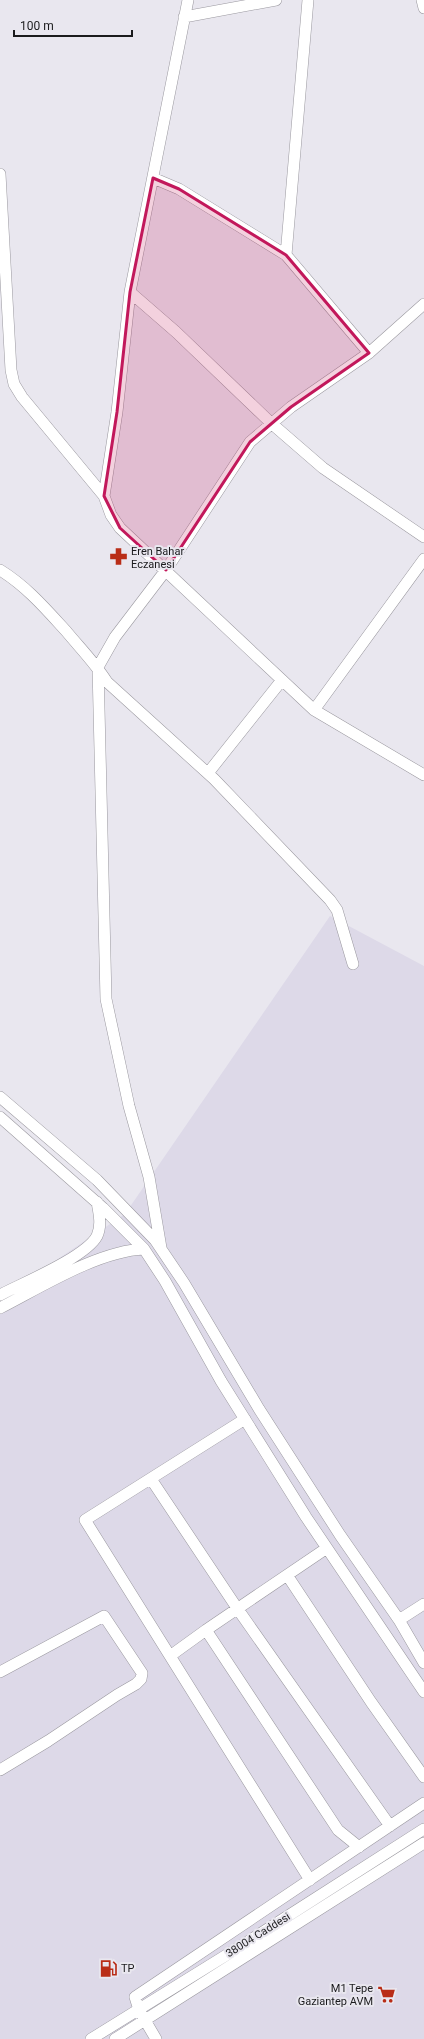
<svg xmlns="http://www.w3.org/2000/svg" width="424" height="2039" font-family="Roboto,sans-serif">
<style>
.built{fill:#ddd9e8}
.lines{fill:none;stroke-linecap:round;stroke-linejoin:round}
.minor-casing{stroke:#9a989f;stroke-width:12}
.minor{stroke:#fff;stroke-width:11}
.marked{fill:#c2185b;fill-opacity:0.2;stroke:#c2185b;stroke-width:3;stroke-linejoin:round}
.labels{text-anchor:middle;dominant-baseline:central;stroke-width:4;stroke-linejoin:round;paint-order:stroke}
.poi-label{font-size:11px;fill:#1b1b1d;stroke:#e9e7ef;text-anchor:start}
.street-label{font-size:11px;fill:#1b1b1d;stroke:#e9e7ef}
</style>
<rect width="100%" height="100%" fill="#e9e7ef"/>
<!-- built -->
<path class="built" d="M330,916L424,966V2039H0V1298L125,1214Z"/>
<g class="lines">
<defs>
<path id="minor" d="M188,0L130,292L117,412L104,496L111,515L120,528L314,710L424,775
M308,0L286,255L369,353
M422,0L424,8
M184,17L276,0
M0,174L11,370L14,384L22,397L104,496
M153,178L179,189L286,255
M130,292L176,332L271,423L323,468L424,537
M0,570C26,586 45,608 66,631C80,648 95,663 107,682L214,779L330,900L337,910L353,964
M314,710L424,559
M208,773L282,680
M0,1097L97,1180L155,1240L184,1283L259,1409L340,1535L399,1620L424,1663
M0,1117L103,1208L144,1249L165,1281L221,1381L306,1517L424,1692
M161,1248L149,1177L129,1106L106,999L98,667L115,637L166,570L250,442L291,407L369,353L424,304
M0,1295C23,1283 86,1257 97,1236C102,1225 99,1213 97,1202
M0,1308C41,1287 98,1251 144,1249
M245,1419L85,1520L310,1880
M151,1479L237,1608L390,1826
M287,1575L371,1702L424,1777
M399,1620L424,1604
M206,1630L338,1830L359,1847
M170,1656L206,1630L327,1548
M0,1672L104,1616L142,1673L141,1679L136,1684L117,1695L48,1741L0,1770
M91,2039L241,1946L424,1829
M115,2039L424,1843
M156,2039L139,2010L135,1997L424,1803"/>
</defs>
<!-- minor casing -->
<use href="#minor" class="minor-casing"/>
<!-- minor -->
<use href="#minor" class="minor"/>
</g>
<!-- marked area -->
<path class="marked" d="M153,178L179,189L286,255L369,353L291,407L250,442L166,570L120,528L104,496L117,412L130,292Z"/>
<!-- icons -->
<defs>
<symbol id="pharmacy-bare" viewBox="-9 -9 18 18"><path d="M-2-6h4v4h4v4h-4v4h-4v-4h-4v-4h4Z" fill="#b92d17" stroke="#e9e7ef" stroke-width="2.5" paint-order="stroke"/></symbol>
<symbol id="fuel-bare" viewBox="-9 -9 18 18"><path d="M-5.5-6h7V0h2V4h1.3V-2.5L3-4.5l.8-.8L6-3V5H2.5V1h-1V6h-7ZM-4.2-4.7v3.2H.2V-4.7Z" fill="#b92d17" stroke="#e9e7ef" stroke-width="2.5" paint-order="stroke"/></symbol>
<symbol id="supermarket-bare" viewBox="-9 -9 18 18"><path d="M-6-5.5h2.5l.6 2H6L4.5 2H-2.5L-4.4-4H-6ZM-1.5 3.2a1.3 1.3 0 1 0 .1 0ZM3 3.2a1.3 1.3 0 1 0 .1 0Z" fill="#b92d17" stroke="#e9e7ef" stroke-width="2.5" paint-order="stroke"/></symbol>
</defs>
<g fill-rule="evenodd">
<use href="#pharmacy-bare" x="106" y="544" width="25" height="25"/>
<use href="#fuel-bare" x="96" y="1956" width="25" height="25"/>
<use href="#supermarket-bare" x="374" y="1982" width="25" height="25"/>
</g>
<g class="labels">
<!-- poi labels -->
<g class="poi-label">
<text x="131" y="551">Eren Bahar<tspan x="131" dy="13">Eczanesi</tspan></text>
<text x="121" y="1968">TP</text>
<text x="373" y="1988" text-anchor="end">M1 Tepe<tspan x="373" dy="13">Gaziantep AVM</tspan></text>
</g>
<!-- street labels -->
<g class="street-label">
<text transform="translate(258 1935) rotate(-32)">38004 Caddesi</text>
</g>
</g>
<!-- scale -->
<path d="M14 30v6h118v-6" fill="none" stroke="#1b1b1d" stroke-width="2"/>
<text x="20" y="30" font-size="12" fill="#1b1b1d" stroke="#e9e7ef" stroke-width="3" paint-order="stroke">100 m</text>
</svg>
